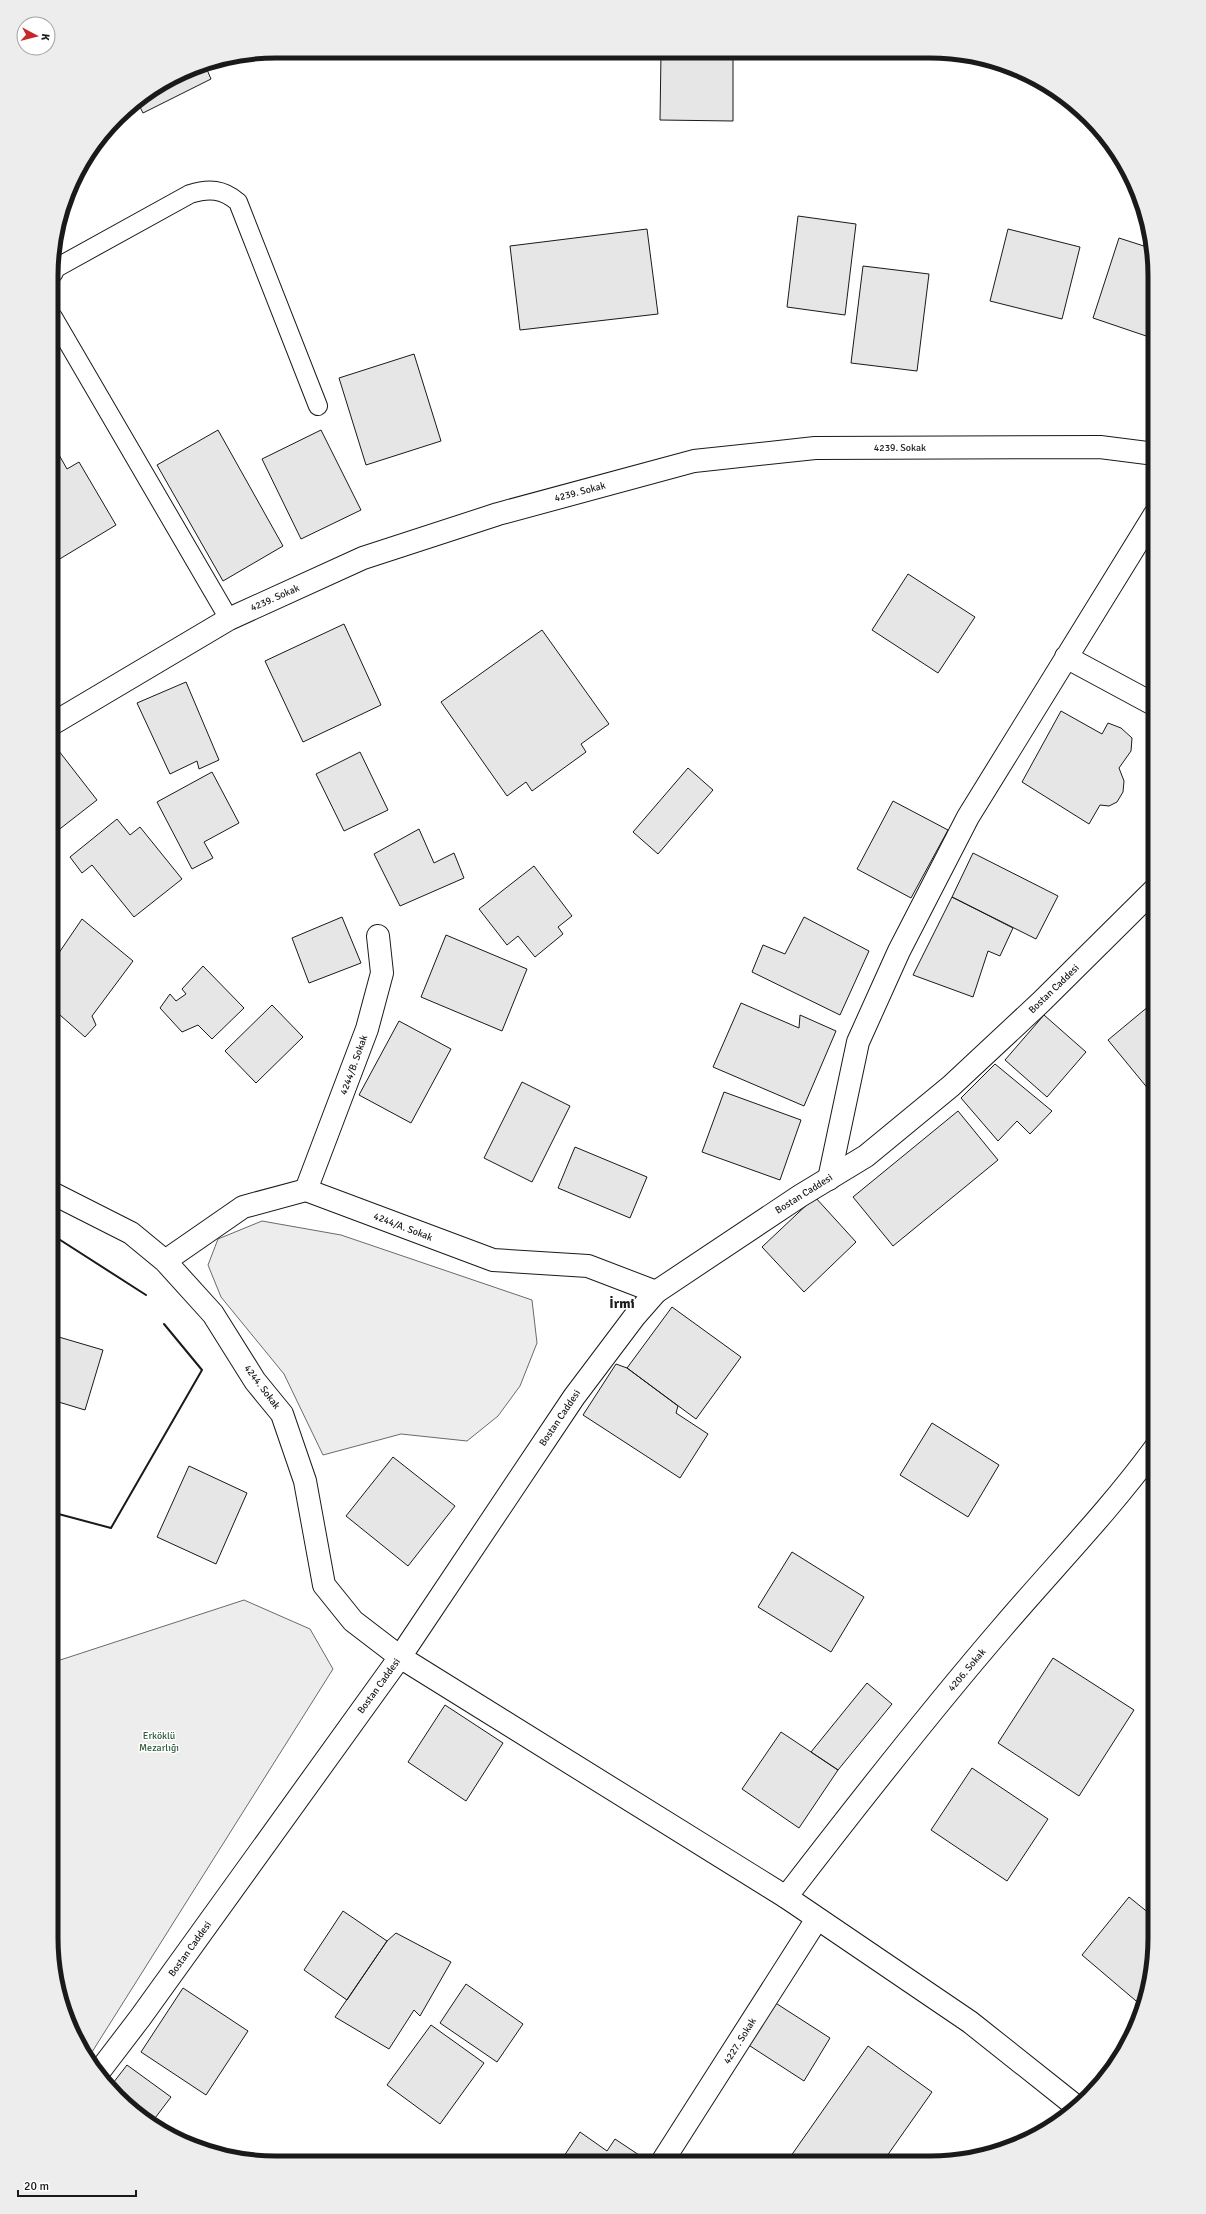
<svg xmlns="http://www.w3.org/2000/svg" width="1206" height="2214" font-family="Signika,sans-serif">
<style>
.built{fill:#ededed;stroke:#6a6a6a}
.building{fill:#e6e6e6;stroke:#1a1a1a}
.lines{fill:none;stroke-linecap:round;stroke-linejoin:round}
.service-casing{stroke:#1a1a1a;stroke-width:20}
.minor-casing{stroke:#1a1a1a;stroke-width:24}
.tertiary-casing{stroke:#1a1a1a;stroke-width:24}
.service{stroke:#fff;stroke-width:18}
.minor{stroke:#fff;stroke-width:22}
.tertiary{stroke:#fff;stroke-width:22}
.wall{stroke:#1a1a1a;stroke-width:2}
.labels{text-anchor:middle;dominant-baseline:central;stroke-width:3;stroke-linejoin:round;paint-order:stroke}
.street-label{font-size:10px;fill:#1a1a1a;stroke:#fff}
.park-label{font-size:10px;fill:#2b5a34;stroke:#fff}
.district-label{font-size:14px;font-weight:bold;fill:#1a1a1a;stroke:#fff}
.rim{fill:none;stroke:#1a1a1a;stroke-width:5}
</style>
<rect width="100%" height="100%" fill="#fff"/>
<!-- built -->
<path class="built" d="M262,1221L341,1235L532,1300L537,1343L520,1386L498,1416L467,1441L401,1434L323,1455L284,1374L221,1297L208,1265L218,1239Z
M244,1600L310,1629L333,1669L87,2060L63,2011L51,1938V1663Z"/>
<!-- building -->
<path class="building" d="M304,51H319L305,55Z
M661,53L708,54L709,58L733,59V121L660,120Z
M205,65L211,79L143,113L137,101L190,68Z
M798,216L856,224L845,315L787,307Z
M647,229L658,314L520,330L510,246Z
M1008,229L1080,247L1062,319L990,301Z
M1119,238L1150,248L1155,276V339L1093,318Z
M863,266L929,274L917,371L851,363Z
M414,354L441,441L366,465L339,378Z
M218,430L283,546L223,581L157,465Z
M321,430L361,510L301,539L262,459Z
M54,446L67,469L79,462L116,525L53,563Z
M908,574L975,617L938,673L872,630Z
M344,624L381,705L303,742L265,661Z
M542,630L609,724L581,744L586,752L532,791L526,782L507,796L441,702Z
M186,682L219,760L199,769L197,761L170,774L137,703Z
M1061,711L1102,734L1108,723L1121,728L1132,738L1131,751L1119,768L1124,781L1123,792L1117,802L1109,806L1100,805L1089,824L1022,782Z
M55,746L97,800L52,835V748Z
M360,752L388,810L344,831L316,774Z
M688,768L713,790L658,854L633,832Z
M212,772L239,823L204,842L213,858L192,869L157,802Z
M893,801L948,830L911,898L857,869Z
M117,819L130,835L140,827L182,879L134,917L92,865L82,873L70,857Z
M419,829L434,863L454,853L464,878L400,906L374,854Z
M973,853L1058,896L1036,939L952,897Z
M534,866L572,916L558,927L563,934L535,957L518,936L507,945L479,909Z
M952,897L1013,928L1000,956L988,951L973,997L913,975Z
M342,917L361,963L309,983L292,938Z
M804,917L869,951L840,1015L752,972L763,945L785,954Z
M82,919L133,961L92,1016L96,1025L85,1037L52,1008V963Z
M446,935L527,969L502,1031L421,997Z
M203,966L244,1008L212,1039L198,1025L182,1032L160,1008L170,994L176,1001L186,994L182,989Z
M1155,1001V1095L1154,1096L1108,1040Z
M741,1003L799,1028L800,1015L836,1031L804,1106L713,1067Z
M272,1005L303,1037L256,1083L225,1051Z
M1044,1015L1086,1052L1047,1097L1005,1060Z
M399,1021L451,1049L411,1123L359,1095Z
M995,1064L1052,1111L1030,1134L1017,1121L998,1141L961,1098Z
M522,1082L570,1106L532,1182L484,1158Z
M724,1092L801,1120L780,1180L702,1152Z
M958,1111L998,1160L893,1246L853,1197Z
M575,1147L647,1177L630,1218L558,1188Z
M815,1197L856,1242L804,1292L762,1247Z
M672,1307L741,1357L696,1419L627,1368Z
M52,1335L103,1350L85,1410L52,1400Z
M616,1364L627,1368L678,1406L676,1413L708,1434L680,1478L583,1415Z
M932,1423L999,1465L968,1517L900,1475Z
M393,1457L455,1506L408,1566L346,1516Z
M189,1466L247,1493L216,1564L157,1537Z
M792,1552L864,1597L831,1652L758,1607Z
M1053,1658L1134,1710L1079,1796L998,1743Z
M867,1683L892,1704L838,1770L811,1752Z
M445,1705L503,1743L466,1801L408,1762Z
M781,1732L838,1770L799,1828L742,1789Z
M972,1768L1048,1819L1007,1881L931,1830Z
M1129,1897L1155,1918L1154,1953L1142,2006L1082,1955Z
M343,1911L387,1941L347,2000L304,1970Z
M396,1933L451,1962L420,2016L414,2010L389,2049L335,2017L387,1941Z
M466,1984L523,2024L497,2062L440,2023Z
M183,1988L248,2031L206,2095L141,2052Z
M774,2002L830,2038L804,2081L747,2044Z
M431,2025L484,2063L440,2124L387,2085Z
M868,2046L932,2092L882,2163H786Z
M127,2065L171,2097L152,2122L128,2107L110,2087Z
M580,2132L607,2151L615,2139L645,2159L643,2162H560Z"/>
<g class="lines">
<defs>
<path id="service" d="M53,274L56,268L190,194C209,188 223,189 238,202L318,406
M53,317L229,619"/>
<path id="minor" d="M1066,657L1155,705
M52,724L229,619L363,558L498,514L694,461L815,448L1100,447L1155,454
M829,1179L858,1042L899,951L968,817L1155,514
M306,1190L367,1029L382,973L378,936
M52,1193L131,1233L165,1261L213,1314L255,1381L282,1414L305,1481L324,1585L353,1621L400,1657
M165,1261L243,1207L306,1190L493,1260L588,1266L656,1292
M786,1897C856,1806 927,1715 1002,1628C1053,1568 1108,1512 1155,1448
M662,2162L817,1919"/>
<path id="tertiary" d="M400,1657L786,1897L970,2022L1077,2107
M98,2073L140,2018L400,1657L574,1397L635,1316L656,1292L800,1196L866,1156L951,1086L1041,1002L1155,889"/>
</defs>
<!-- service casing -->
<use href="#service" class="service-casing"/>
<!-- minor casing -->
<use href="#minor" class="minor-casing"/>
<!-- tertiary casing -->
<use href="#tertiary" class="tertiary-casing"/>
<!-- service -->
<use href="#service" class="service"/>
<!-- minor -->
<use href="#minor" class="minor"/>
<!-- tertiary -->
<use href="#tertiary" class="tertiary"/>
<!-- wall -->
<path class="wall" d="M52,1242L54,1236L146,1295
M51,1512L111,1528L202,1370L164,1324"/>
</g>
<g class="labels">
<!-- street labels -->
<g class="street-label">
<text x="900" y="448">4239. Sokak</text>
<text transform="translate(580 492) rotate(-15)">4239. Sokak</text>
<text transform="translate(275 598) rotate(-24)">4239. Sokak</text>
<text transform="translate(1054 989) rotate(-44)">Bostan Caddesi</text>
<text transform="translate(354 1065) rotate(-70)">4244/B. Sokak</text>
<text transform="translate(804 1194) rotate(-32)">Bostan Caddesi</text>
<text transform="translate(403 1227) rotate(21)">4244/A. Sokak</text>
<text transform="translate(262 1387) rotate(53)">4244. Sokak</text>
<text transform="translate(560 1418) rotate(-56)">Bostan Caddesi</text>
<text transform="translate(967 1670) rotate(-50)">4206. Sokak</text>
<text transform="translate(379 1686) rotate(-54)">Bostan Caddesi</text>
<text transform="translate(190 1949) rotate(-54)">Bostan Caddesi</text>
<text transform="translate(740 2041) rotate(-58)">4227. Sokak</text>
</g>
<!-- park labels -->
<g class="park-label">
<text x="159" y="1736">Erköklü<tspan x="159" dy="12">Mezarlığı</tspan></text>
</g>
<!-- district labels -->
<g class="district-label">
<text x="622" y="1303">İrmi</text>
</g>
</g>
<!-- crop -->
<path d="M0 0H1206V2214H0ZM276 58H930A218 218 0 0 1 1148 276V1938A218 218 0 0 1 930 2156H276A218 218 0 0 1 58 1938V276A218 218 0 0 1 276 58Z" fill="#ededed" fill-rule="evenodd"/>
<path class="rim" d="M276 58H930A218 218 0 0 1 1148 276V1938A218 218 0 0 1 930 2156H276A218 218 0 0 1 58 1938V276A218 218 0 0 1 276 58Z"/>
<!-- north arrow -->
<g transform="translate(36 36) rotate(97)"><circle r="19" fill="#ffffff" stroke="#a3a3a3"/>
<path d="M0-3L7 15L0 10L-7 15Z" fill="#c62828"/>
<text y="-6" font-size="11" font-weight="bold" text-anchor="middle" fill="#1a1a1a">K</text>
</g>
<!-- scale -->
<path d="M18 2190v6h118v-6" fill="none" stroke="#1a1a1a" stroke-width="2"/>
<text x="24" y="2190" font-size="12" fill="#1a1a1a" stroke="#ffffff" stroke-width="3" paint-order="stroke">20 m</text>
</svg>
